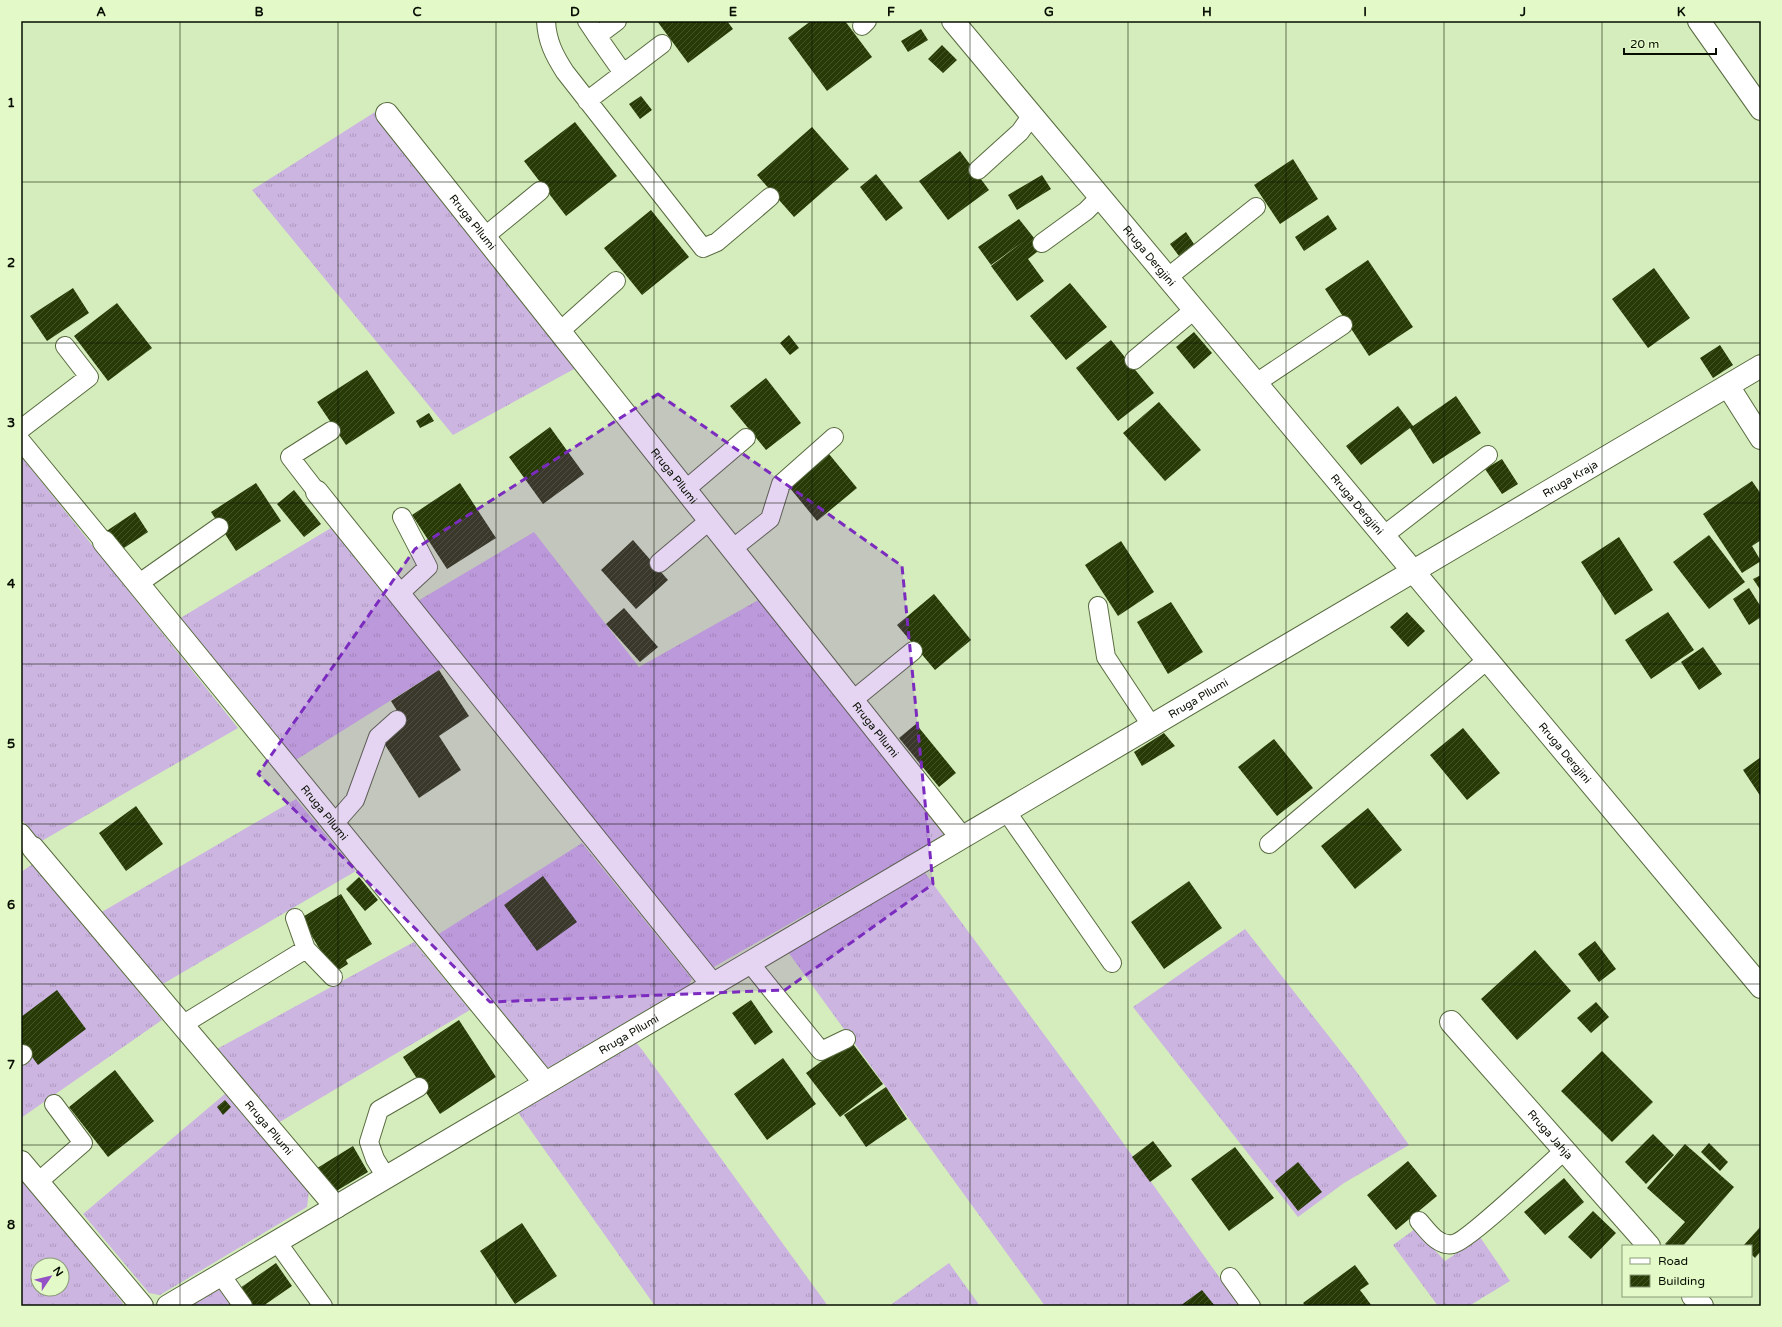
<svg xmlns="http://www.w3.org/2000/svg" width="1782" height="1327" font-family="'Varela Round',sans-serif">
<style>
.grass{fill:url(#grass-tufts);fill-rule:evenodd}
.building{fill:url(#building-hatch)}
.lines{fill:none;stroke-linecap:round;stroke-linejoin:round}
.service-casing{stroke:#586b3f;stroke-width:20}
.minor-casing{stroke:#586b3f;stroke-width:24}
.tertiary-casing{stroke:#586b3f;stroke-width:24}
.service{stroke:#fff;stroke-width:18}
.minor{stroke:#fff;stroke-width:22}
.tertiary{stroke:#fff;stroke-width:22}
.marked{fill:#7b2cbf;fill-opacity:0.2;stroke:#7b2cbf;stroke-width:3;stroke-dasharray:8 5;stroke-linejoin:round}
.grid{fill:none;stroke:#070e01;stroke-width:1;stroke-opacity:0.55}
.labels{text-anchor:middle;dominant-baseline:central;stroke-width:4;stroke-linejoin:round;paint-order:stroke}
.street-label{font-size:11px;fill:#070e01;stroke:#e3fac8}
.neatline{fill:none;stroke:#070e01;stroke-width:1.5}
.grid-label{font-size:13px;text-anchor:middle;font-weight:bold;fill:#070e01}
</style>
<defs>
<pattern id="grass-tufts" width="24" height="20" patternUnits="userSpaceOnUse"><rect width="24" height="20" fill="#ccb5e1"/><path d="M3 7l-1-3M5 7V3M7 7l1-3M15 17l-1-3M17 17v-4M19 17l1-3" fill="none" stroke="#ae9abf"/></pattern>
<pattern id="building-hatch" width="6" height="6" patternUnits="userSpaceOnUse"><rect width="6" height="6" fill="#283b07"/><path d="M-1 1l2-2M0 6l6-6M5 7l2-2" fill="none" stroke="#445429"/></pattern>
</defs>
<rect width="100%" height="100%" fill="#d5edbc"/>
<!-- grass -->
<path class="grass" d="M375,112L576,368L453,435L252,190Z
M21,456L238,728L40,842L21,819Z
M331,528L444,667L291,763L177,620Z
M534,532L639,667L762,598L948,833L712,968L416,602Z
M296,799L356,871L161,985L100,913Z
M582,843L692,979L688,986L551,1067H540L434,937Z
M33,864L162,1020L21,1118V872Z
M922,869L1088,1094L1240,1306H1045L788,952Z
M1245,929L1356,1071L1409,1145L1344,1183L1298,1217L1133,1007Z
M414,942L470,1010L278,1123L215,1050Z
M634,1040L643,1051L828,1306H655L517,1111Z
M226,1093L309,1191L307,1207L160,1295L149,1293L83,1214Z
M21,1178L123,1303L122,1306H21ZM38,1265H62V1289H38Z
M1415,1229L1445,1261L1480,1237L1510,1281L1469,1306H1438L1393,1245Z
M949,1263L980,1306H889Z
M219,1286L235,1306H186Z"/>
<!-- building -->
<path class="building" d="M657,21H727L733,29L688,63Z
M811,21H845L872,57L827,91L788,38Z
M921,29L928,40L908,52L901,41Z
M942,45L957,60L943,73L928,59Z
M641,96L652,110L640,119L629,104Z
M575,122L617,176L566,216L524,161Z
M812,127L849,169L794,217L757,175Z
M960,151L989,190L948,220L919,181Z
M1293,159L1318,199L1280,224L1254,185Z
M876,174L903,208L886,221L860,187Z
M1042,175L1051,189L1017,210L1008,195Z
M651,210L689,257L642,295L604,248Z
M1328,215L1337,229L1304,251L1295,237Z
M1019,219L1042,248L1028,259L1044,281L1017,301L991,266L1024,241L991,265L978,247Z
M1186,232L1194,244L1179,256L1170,244Z
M1368,260L1413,327L1369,356L1325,289Z
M1654,268L1690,318L1648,348L1612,299Z
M1070,283L1107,327L1066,360L1030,316Z
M73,288L89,313L47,341L30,316Z
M117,303L152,348L108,381L74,336Z
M1194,332L1212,353L1194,369L1176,347Z
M789,335L799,348L790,355L780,343Z
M1111,340L1154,393L1118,421L1076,368Z
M1720,345L1733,365L1713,378L1700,358Z
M367,370L395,413L346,445L317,402Z
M766,378L801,423L766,450L730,406Z
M1456,396L1481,433L1433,464L1410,428L1361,465L1346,446L1398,406L1413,426Z
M1159,402L1201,450L1165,481L1123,433Z
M429,413L434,421L420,428L416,421Z
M550,427L584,474L543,504L509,457Z
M829,454L857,488L817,521L789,487Z
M1502,459L1518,484L1502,494L1485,469Z
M1752,481L1761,494V540L1752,546L1761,561L1742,573L1703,514Z
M256,483L281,521L236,551L211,512Z
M460,483L496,538L447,569L412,515Z
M294,490L321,524L304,537L277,504Z
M135,512L148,532L118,552L105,532Z
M1709,535L1745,582L1709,609L1673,562Z
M1619,537L1653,590L1615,615L1581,562Z
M633,540L668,580L636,609L601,570Z
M1121,541L1154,592L1118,616L1085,565Z
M1761,575V591L1753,579Z
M1749,588L1761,607V617L1749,625L1733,599Z
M934,594L971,640L935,670L897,625Z
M1171,602L1203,652L1168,674L1137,622Z
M624,608L658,647L640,662L606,624Z
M1407,612L1425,631L1408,647L1390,627Z
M1668,612L1694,650L1651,679L1625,640Z
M1703,647L1722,674L1699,690L1681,662Z
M439,670L469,716L439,736L461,770L419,798L380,737L404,722L391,701Z
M916,724L956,773L939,787L899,738Z
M1463,728L1500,773L1467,800L1430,755Z
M1164,733L1175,746L1142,766L1134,752Z
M1274,739L1313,788L1277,816L1238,767Z
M1761,757V797L1743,770Z
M136,806L163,844L126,871L99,833Z
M1368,808L1402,850L1355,889L1321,846Z
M543,876L577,922L537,951L504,905Z
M359,877L378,900L365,911L346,889Z
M1189,881L1222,928L1164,969L1131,922Z
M341,894L372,944L346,960L348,964L334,973L301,918Z
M1595,941L1616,969L1599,982L1578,954Z
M1535,950L1571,991L1517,1040L1481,999Z
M57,990L86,1029L38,1065L21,1042V1017Z
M751,1000L773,1032L755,1045L732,1013Z
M1596,1002L1609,1017L1591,1033L1577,1018Z
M459,1020L496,1077L440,1114L403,1057Z
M850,1040L883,1084L840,1117L806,1073Z
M1602,1051L1653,1102L1612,1142L1561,1091Z
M783,1058L816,1104L767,1140L734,1094Z
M115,1070L154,1121L108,1157L69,1107Z
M886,1087L907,1119L866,1147L844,1115Z
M225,1100L231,1107L223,1115L217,1107Z
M1653,1134L1674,1155L1646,1184L1625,1162Z
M1153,1141L1172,1166L1150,1182L1132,1157Z
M1709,1143L1728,1162L1720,1171L1701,1152Z
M1685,1144L1734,1187L1683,1246H1667L1665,1244L1685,1222L1647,1188Z
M353,1146L368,1172L333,1193L314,1170Z
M1235,1147L1274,1198L1229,1231L1191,1179Z
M1408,1161L1437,1196L1396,1230L1367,1195Z
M1298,1162L1322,1192L1298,1211L1275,1181Z
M1564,1178L1584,1202L1545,1235L1524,1212Z
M1593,1211L1616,1233L1591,1259L1568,1237Z
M522,1223L557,1276L515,1304L480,1251Z
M1761,1226V1251L1755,1258L1751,1254V1246H1743Z
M276,1263L292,1286L263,1306H253L240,1288Z
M1355,1265L1369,1284L1360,1290L1372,1306H1306L1303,1303Z
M1202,1290L1215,1306H1180Z"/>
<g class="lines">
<defs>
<path id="service" d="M546,21C547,41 554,55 565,72L703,248L717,242L770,197
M587,21L597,36L617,21
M862,26L867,21
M597,36L623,73
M587,101L662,44
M978,170L1020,132L1032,115
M484,237L540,191
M1042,243L1086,211L1100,197
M1167,278L1256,207
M559,332L616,281
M1134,360L1194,310
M1256,383L1343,325
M21,429L89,377L65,346
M21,441L104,542
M685,490L746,438
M317,492L290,457L331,431
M1383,536L1488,455
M732,549L770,519L781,484L834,437
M659,563L710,520
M138,584L219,527
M400,593L428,567L402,517
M1098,606L1106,657L1151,725
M853,700L913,651
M1006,811L1112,963
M334,824L355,800L378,737L397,720
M21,833L33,848
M1269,844L1487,660
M295,918L306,949L333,977
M749,962L821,1051L846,1039
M182,1025L306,949
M21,1056L23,1054
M386,1177L375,1159L369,1142L379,1110L419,1087
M38,1182L83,1143L54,1104
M1419,1221C1428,1231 1438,1247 1453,1244C1467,1242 1548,1165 1565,1150
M277,1242L323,1306
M221,1275L243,1306
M1230,1277L1251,1306"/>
<g id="minor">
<path d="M1699,21L1761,109"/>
<path id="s1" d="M387,114L961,837"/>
<path d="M1728,386L1761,438"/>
<path d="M317,492L712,984"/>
<path id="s2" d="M104,542L545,1083"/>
<path id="s3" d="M33,848L336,1207"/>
<path id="s4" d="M1451,1022L1649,1246"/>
<path d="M21,1162L142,1306"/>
<path d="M1693,1296L1702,1306"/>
<path id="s5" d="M168,1306L1761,366"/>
</g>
<g id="tertiary">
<path id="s6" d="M953,21L1761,987"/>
</g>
</defs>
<!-- service casing -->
<use href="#service" class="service-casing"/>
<!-- minor casing -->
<use href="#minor" class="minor-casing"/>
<!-- tertiary casing -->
<use href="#tertiary" class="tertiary-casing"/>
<!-- service -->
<use href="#service" class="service"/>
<!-- minor -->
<use href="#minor" class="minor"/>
<!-- tertiary -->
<use href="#tertiary" class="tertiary"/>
</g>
<!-- marked area -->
<path class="marked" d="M658,394L902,566L933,884L785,990L490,1002L258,774L415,549Z"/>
<!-- grid -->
<path class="grid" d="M180,21V1306M338,21V1306M496,21V1306M654,21V1306M812,21V1306M970,21V1306M1128,21V1306M1286,21V1306M1444,21V1306M1602,21V1306M21,182H1761M21,343H1761M21,503H1761M21,664H1761M21,824H1761M21,984H1761M21,1145H1761"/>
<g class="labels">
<!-- street labels -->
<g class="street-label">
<text stroke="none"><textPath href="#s1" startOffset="138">Rruga Pllumi</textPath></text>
<text stroke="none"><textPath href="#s6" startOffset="306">Rruga Dergjini</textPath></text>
<text stroke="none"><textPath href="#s1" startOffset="462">Rruga Pllumi</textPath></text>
<text stroke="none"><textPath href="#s5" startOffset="1628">Rruga Kraja</textPath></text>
<text stroke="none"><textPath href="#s6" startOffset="630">Rruga Dergjini</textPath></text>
<text stroke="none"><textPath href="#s5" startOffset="1196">Rruga Pllumi</textPath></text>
<text stroke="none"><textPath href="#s1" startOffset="786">Rruga Pllumi</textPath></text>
<text stroke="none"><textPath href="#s6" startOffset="954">Rruga Dergjini</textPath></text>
<text stroke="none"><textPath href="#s2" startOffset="349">Rruga Pllumi</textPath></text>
<text stroke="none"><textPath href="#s5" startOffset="535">Rruga Pllumi</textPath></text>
<text stroke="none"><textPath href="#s3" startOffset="366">Rruga Pllumi</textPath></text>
<text stroke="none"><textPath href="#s4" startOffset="150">Rruga Jahja</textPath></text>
</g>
</g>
<!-- border -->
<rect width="1782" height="1327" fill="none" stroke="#e3fac8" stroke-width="44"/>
<!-- legend -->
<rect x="1622" y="1245" width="130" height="52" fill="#e3fac8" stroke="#8b9c78"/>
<rect x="1630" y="1258" width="20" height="6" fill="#ffffff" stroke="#8b9c78"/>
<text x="1658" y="1265" font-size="12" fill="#070e01">Road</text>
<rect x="1630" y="1275" width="20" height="12" fill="url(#building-hatch)" stroke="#8b9c78"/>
<text x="1658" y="1285" font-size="12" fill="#070e01">Building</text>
<!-- north arrow -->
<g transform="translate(50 1277) rotate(55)"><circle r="19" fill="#e3fac8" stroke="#8b9c78"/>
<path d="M0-3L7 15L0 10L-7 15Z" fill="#9552c7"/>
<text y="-6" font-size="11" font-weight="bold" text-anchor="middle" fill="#070e01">N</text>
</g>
<!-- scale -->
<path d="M1624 48v6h92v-6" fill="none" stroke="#070e01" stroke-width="2"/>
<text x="1630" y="48" font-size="12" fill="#070e01" stroke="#e3fac8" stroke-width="3" paint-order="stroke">20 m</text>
<rect x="22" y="22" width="1738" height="1283" class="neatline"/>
<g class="grid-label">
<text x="101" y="16">A</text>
<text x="259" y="16">B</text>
<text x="417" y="16">C</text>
<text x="575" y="16">D</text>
<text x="733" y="16">E</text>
<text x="891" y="16">F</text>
<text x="1049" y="16">G</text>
<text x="1207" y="16">H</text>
<text x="1365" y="16">I</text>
<text x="1523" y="16">J</text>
<text x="1681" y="16">K</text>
<text x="11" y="107">1</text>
<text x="11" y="267">2</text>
<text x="11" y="427">3</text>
<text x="11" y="588">4</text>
<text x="11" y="748">5</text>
<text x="11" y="909">6</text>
<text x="11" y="1069">7</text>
<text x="11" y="1229">8</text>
</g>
</svg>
